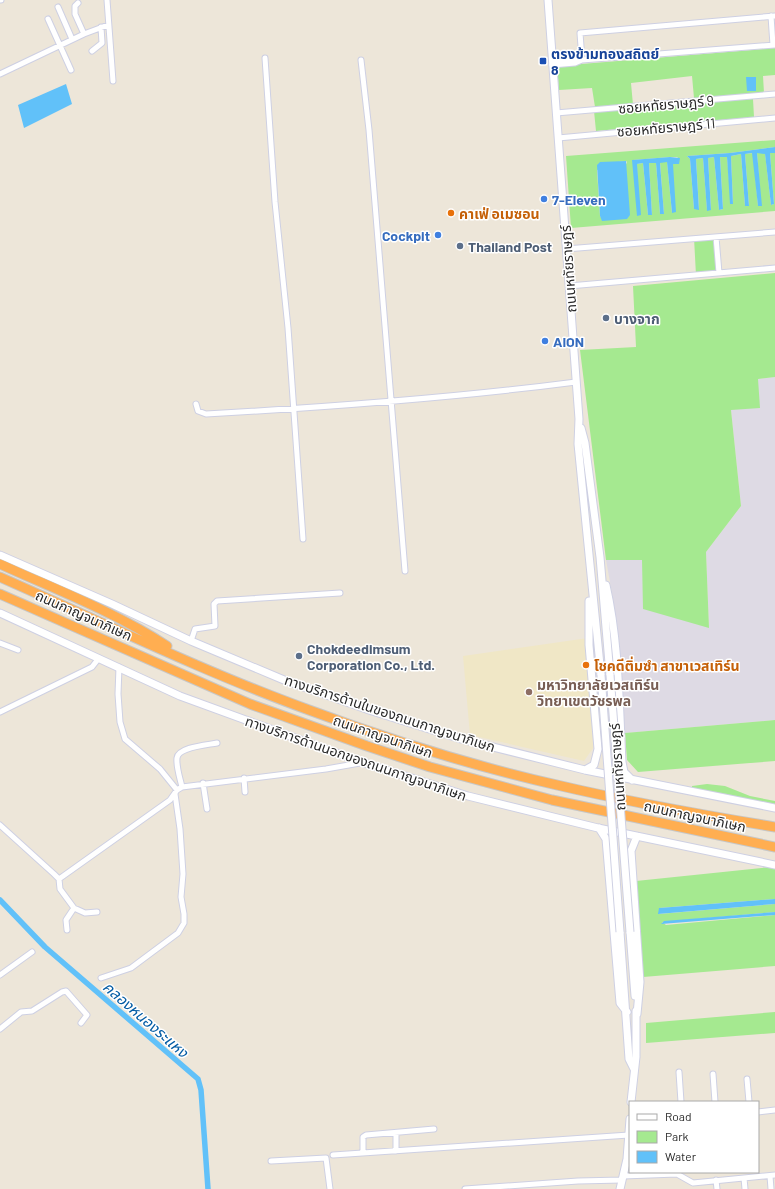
<svg xmlns="http://www.w3.org/2000/svg" width="775" height="1189" font-family="Barlow,'Noto Sans Thai',sans-serif">
<style>
.industrial{fill:#dedae4}
.education{fill:#f0e7c6}
.green{fill:#a5e990;fill-rule:evenodd}
.water{fill:#61c1f9}
.lines{fill:none;stroke-linecap:round;stroke-linejoin:round}
.canal{stroke:#61c1f9;stroke-width:5.5}
.minor-casing{stroke:#ced0e3;stroke-width:7}
.secondary-casing{stroke:#ced0e3;stroke-width:9}
.motorway-casing{stroke:#c7c7c7;stroke-width:11}
.minor{stroke:#fff;stroke-width:5}
.secondary{stroke:#fff;stroke-width:7}
.motorway{stroke:#ffae51;stroke-width:9}
.secondary-bridge-casing{stroke:#ced0e3;stroke-width:9;stroke-linecap:butt}
.secondary-bridge{stroke:#fff;stroke-width:7}
.transit-dot{fill:#1a4fb4;stroke:#fff;stroke-width:1.5}
.shop-dot{fill:#3f7fe0;stroke:#fff;stroke-width:1.5}
.food-dot{fill:#e8710a;stroke:#fff;stroke-width:1.5}
.service-dot{fill:#5c6f8a;stroke:#fff;stroke-width:1.5}
.education-dot{fill:#8d6e63;stroke:#fff;stroke-width:1.5}
.labels{text-anchor:middle;dominant-baseline:central;stroke-width:3;stroke-linejoin:round;paint-order:stroke}
.transit-label{font-size:14px;font-weight:bold;fill:#164399;stroke:#fff;text-anchor:start}
.street-label{font-size:14px;fill:#292929;stroke:#fff}
.shop-label{font-size:14px;font-weight:bold;fill:#366cbe;stroke:#fff;text-anchor:start}
.food-label{font-size:14px;font-weight:bold;fill:#c56008;stroke:#fff;text-anchor:start}
.service-label{font-size:14px;font-weight:bold;fill:#4e5e75;stroke:#fff;text-anchor:start}
.education-label{font-size:14px;font-weight:bold;fill:#785e54;stroke:#fff;text-anchor:start}
.water-label{font-size:15px;font-style:italic;fill:#025ba4;stroke:#fff}
</style>
<rect width="100%" height="100%" fill="#ede6d9"/>
<!-- industrial -->
<path class="industrial" d="M775,377V720L625,733L614,604L606,560H642L709,628L706,552L741,506L731,410L758,379Z"/>
<!-- education -->
<path class="education" d="M588,638L596,744L584,761L470,735L463,656Z"/>
<!-- green -->
<path class="green" d="M775,48V75L763,76L764,93L694,98L692,76L631,83L633,105L595,107L592,88L559,90L557,66Z
M753,99L754,117L596,131L594,111Z
M775,140V147L730,153L687,156L690,159L694,209H699L696,159L703,158L707,210H711L708,158L714,157L719,210L723,209L720,157H727L731,204L733,203L731,156L741,154L745,206H749L745,154L753,153L758,206H761L757,153H765L771,205L774,204L770,153H775V211L571,228L566,156ZM670,157H678L673,163L672,213L667,162H660L664,214H660L656,163H649L652,215H648L643,163L637,164L638,216L633,160ZM626,161L627,162L603,221L600,216L597,170L618,162Z
M716,237L719,273L696,275L694,238Z
M775,273V377L758,379L760,408L731,410L741,506L706,552L709,628L643,609L642,560H606L580,350L636,347L633,286Z
M775,720V761L638,772L627,760L625,733Z
M707,784L725,786L750,796L775,801V804L692,788V786Z
M770,867L775,868V899L659,908V914L775,904V912L662,922L666,925L775,915V966L643,977L636,881Z
M775,1012V1033L646,1043V1023Z"/>
<!-- water -->
<path class="water" d="M746,77H756V91H747Z
M66,84L72,104L24,128L18,105Z
M775,147V153H770L774,204L771,205L765,154L757,153L762,206H758L752,153L745,154L749,206H745L741,154L731,156L733,204H730L727,157H720L723,209L719,210L714,157L708,158L711,210L707,211L703,158L696,159L699,210L694,209L690,159L687,156L730,153Z
M670,157L680,158L679,164H673L676,212L672,213L667,162L660,163L664,214H660L656,163H649L652,215H648L643,163L637,164L641,215L637,216L632,160Z
M626,161L630,215L627,219L602,221L600,216L597,165L600,162Z
M775,899V904L658,914L659,908Z
M775,912V915L661,924L664,921Z"/>
<g class="lines">
<!-- canal -->
<path class="canal" d="M0,900L45,947L198,1079L201,1090L208,1189"/>
<defs>
<path id="minor" d="M0,0H1
M107,0L113,81
M78,3L75,6V14L84,34
M58,7L72,39
M771,16L773,45
M48,19L71,70
M92,51L102,43L101,27
M265,58L275,202L288,328L303,539
M361,60L369,130L405,571
M552,60L566,59L579,60
M582,60L580,33L775,16
M552,65L575,63L582,60L775,45
M0,74L84,34L108,25
M556,113L775,94
M558,138L775,118
M716,237L719,273
M566,249L775,232
M569,286L775,268
M196,404L198,411L206,414C329,407 453,398 576,382
M191,641L195,629L215,626L214,604L217,601L340,593
M0,643L18,650
M119,667L118,694L120,722L125,739L160,769L177,790
M0,712L92,667L99,658
M244,778L245,792
M203,783L207,809
M182,787C180,778 176,767 177,758C178,747 207,745 217,743
M0,825L54,874L59,879L60,889L74,908L85,913L97,912
M59,879L170,800L177,790L182,787L326,769L360,763
M67,930L66,920L74,908
M0,975L32,952
M101,978L131,968L178,933L184,923V914L181,897L183,874L180,829L175,794
M0,1029L21,1012L32,1011L62,992L66,991L87,1015L81,1023
M679,1072L681,1102
M713,1074L715,1102
M747,1079L749,1102
M758,1112L775,1110
M396,1133V1151
M363,1153V1137L366,1135L434,1129
M333,1155L629,1135
M271,1161L326,1158L330,1189
M623,1176L677,1174L693,1183L775,1175
M770,1176L771,1189
M744,1178L745,1189
M716,1180L717,1189
M465,1189L578,1181L622,1180"/>
<path id="secondary" d="M548,0L579,419L578,444L601,675
M581,428L585,443L600,557L610,675
M0,555L112,604L191,641L284,680L372,711L461,739L585,770L775,808
M606,585C619,642 619,703 622,762L624,772L632,780
M0,613L180,696L361,762L468,796L598,828L775,865
M585,770L594,765L598,749L589,645V601
M599,828L606,839L620,1003L627,1012
M637,836L631,851L640,982L637,1014
M620,932L629,1059L634,1069
M630,932L635,996
M631,1102L636,1057V1011
M620,1189L627,1159L630,1119"/>
<path id="motorway" d="M0,564C57,590 115,612 167,646
M0,577C102,622 204,672 309,710C390,740 473,766 557,785C629,802 702,815 775,827
M0,594L250,704L367,746L430,767L552,800L775,847"/>
</defs>
<!-- minor casing -->
<use href="#minor" class="minor-casing"/>
<!-- secondary casing -->
<use href="#secondary" class="secondary-casing"/>
<!-- motorway casing -->
<use href="#motorway" class="motorway-casing"/>
<!-- minor -->
<use href="#minor" class="minor"/>
<!-- secondary -->
<use href="#secondary" class="secondary"/>
<!-- motorway -->
<use href="#motorway" class="motorway"/>
<defs>
<path id="secondary-bridge" d="M601,675L620,932
M610,675L630,932"/>
</defs>
<!-- secondary-bridge casing -->
<use href="#secondary-bridge" class="secondary-bridge-casing"/>
<!-- secondary-bridge -->
<use href="#secondary-bridge" class="secondary-bridge"/>
</g>
<!-- markers -->
<rect class="transit-dot" x="539" y="57" width="8" height="8" rx="2"/>
<g class="shop-dot">
<circle cx="544" cy="199" r="4"/>
<circle cx="438" cy="235" r="4"/>
<circle cx="545" cy="341" r="4"/>
</g>
<g class="food-dot">
<circle cx="451" cy="213" r="4"/>
<circle cx="586" cy="665" r="4"/>
</g>
<g class="service-dot">
<circle cx="460" cy="246" r="4"/>
<circle cx="606" cy="318" r="4"/>
<circle cx="299" cy="656" r="4"/>
</g>
<circle class="education-dot" cx="529" cy="692" r="4"/>
<g class="labels">
<!-- transit labels -->
<g class="transit-label">
<text x="551" y="53">ตรงข้ามทองสถิตย์<tspan x="551" dy="16">8</tspan></text>
</g>
<!-- street labels -->
<g class="street-label">
<text transform="translate(666 104) rotate(-5)">ซอยหทัยราษฎร์ 9</text>
<text transform="translate(666 127) rotate(-5)">ซอยหทัยราษฎร์ 11</text>
<text transform="translate(568 269) rotate(-94)">ถนนหทัยราษฎร์</text>
<text transform="translate(84 615) rotate(24)">ถนนกาญจนาภิเษก</text>
<text transform="translate(390 713) rotate(18)">ทางบริการด้านในของถนนกาญจนาภิเษก</text>
<text transform="translate(383 736) rotate(19)">ถนนกาญจนาภิเษก</text>
<text transform="translate(356 758) rotate(19)">ทางบริการด้านนอกของถนนกาญจนาภิเษก</text>
<text transform="translate(617 767) rotate(-94)">ถนนหทัยราษฎร์</text>
<text transform="translate(695 816) rotate(12)">ถนนกาญจนาภิเษก</text>
</g>
<!-- shop labels -->
<g class="shop-label">
<text x="552" y="199">7-Eleven</text>
<text x="430" y="235" text-anchor="end">Cockpit</text>
<text x="553" y="341">AION</text>
</g>
<!-- food labels -->
<g class="food-label">
<text x="459" y="213">คาเฟ่ อเมซอน</text>
<text x="594" y="665">โชคดีติ่มซำ สาขาเวสเทิร์น</text>
</g>
<!-- service labels -->
<g class="service-label">
<text x="468" y="246">Thailand Post</text>
<text x="614" y="318">บางจาก</text>
<text x="307" y="648">Chokdeedimsum<tspan x="307" dy="16">Corporation Co., Ltd.</tspan></text>
</g>
<!-- education labels -->
<g class="education-label">
<text x="537" y="684">มหาวิทยาลัยเวสเทิร์น<tspan x="537" dy="16">วิทยาเขตวัชรพล</tspan></text>
</g>
<!-- water labels -->
<g class="water-label">
<text transform="translate(146 1019) rotate(41)">คลองหนองระแหง</text>
</g>
</g>
<!-- legend -->
<rect x="629" y="1101" width="130" height="72" fill="#ffffff" stroke="#a9a9a9"/>
<rect x="637" y="1114" width="20" height="6" fill="#ffffff" stroke="#a9a9a9"/>
<text x="665" y="1121" font-size="12" fill="#292929">Road</text>
<rect x="637" y="1131" width="20" height="12" fill="#a5e990" stroke="#a9a9a9"/>
<text x="665" y="1141" font-size="12" fill="#292929">Park</text>
<rect x="637" y="1151" width="20" height="12" fill="#61c1f9" stroke="#a9a9a9"/>
<text x="665" y="1161" font-size="12" fill="#292929">Water</text>
</svg>
